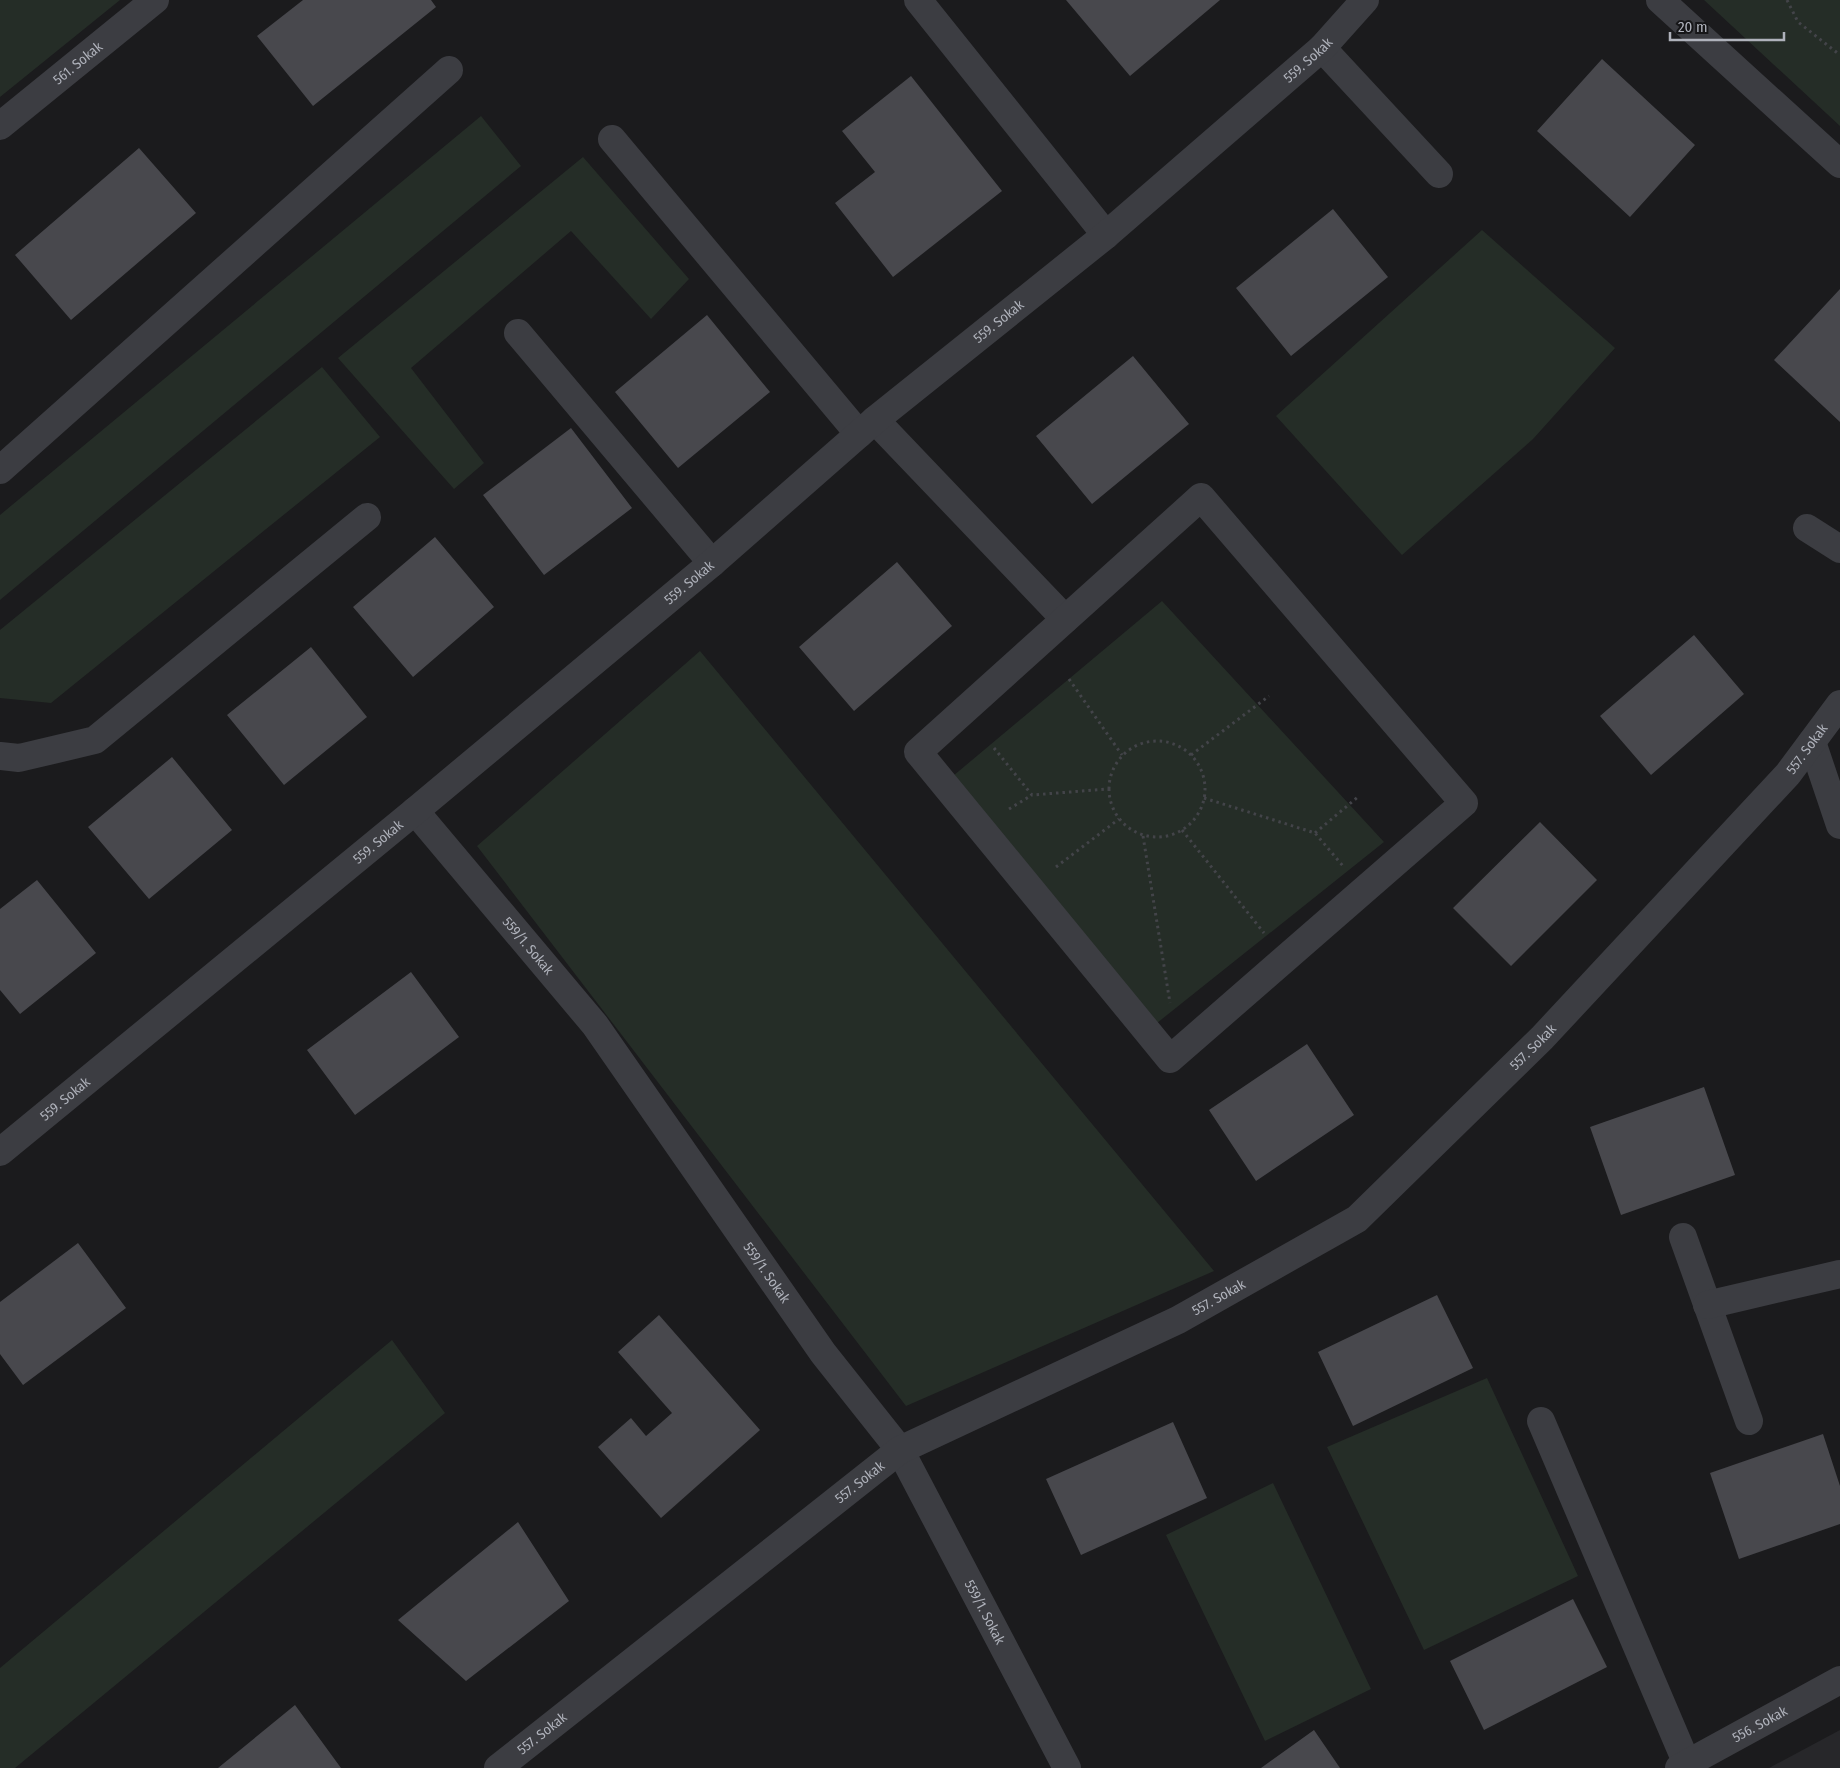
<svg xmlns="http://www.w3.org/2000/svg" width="1840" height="1768" font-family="'Fira Sans Condensed',sans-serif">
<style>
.built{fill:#27272a}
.green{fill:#252d27}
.building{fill:#48484d}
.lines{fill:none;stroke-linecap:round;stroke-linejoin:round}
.path{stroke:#434449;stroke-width:3;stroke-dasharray:2.5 4;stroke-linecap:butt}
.minor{stroke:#3c3d42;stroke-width:28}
.labels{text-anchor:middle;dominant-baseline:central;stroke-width:4;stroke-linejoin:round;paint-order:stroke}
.street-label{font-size:14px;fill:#afb2bb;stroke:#161618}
</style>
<rect width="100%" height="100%" fill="#1b1b1d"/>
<!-- built -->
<path class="built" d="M1840,1730V1768H1769Z"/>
<!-- green -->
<path class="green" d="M0,0H120L0,97Z
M1704,0H1840V126Z
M481,116L521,166L0,600V515Z
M583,157L689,279L651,319L571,231L411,368L484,463L454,489L338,358Z
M1482,230L1615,348L1533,439L1402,555L1276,416Z
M322,367L380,437L51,703L0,698V630Z
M1162,601L1384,842L1157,1023L953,776Z
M700,651L1214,1271L906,1406L477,846Z
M392,1340L445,1413L15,1768H0V1668Z
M1487,1378L1578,1576L1424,1650L1327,1447Z
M1273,1483L1371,1689L1265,1741L1166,1535Z"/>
<!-- building -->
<path class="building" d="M303,0H431L436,7L313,106L257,36Z
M1066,0H1220L1130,76Z
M1602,59L1695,145L1630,217L1537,131Z
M911,76L1002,191L893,277L835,203L875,172L842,131Z
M139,148L196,213L71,320L15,255Z
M1333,209L1388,277L1291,356L1236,288Z
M1840,289V422L1774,360Z
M707,315L770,392L678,468L615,392Z
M1133,356L1189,424L1092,504L1036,436Z
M571,428L632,508L544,575L483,495Z
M435,537L494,607L413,677L353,607Z
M897,562L952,626L854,711L799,647Z
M1694,635L1744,694L1651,775L1600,716Z
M311,647L367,717L284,785L227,715Z
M172,757L232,830L149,899L88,827Z
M1540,822L1597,880L1511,966L1453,908Z
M37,880L96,953L20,1014L0,990V909Z
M411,972L459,1037L355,1115L307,1050Z
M1307,1044L1354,1115L1256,1181L1209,1110Z
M1704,1087L1735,1175L1621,1215L1590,1127Z
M78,1243L126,1308L23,1385L0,1354V1302Z
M1437,1295L1473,1368L1353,1426L1318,1352Z
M659,1315L760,1430L661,1518L598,1447L631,1418L646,1436L672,1413L618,1352Z
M1173,1422L1207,1498L1081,1555L1046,1479Z
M1823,1434L1840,1486V1524L1739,1559L1710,1473Z
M518,1522L569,1601L466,1681L398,1620Z
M1573,1599L1607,1667L1484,1730L1450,1661Z
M295,1705L341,1768H218Z
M1314,1730L1340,1768H1261Z"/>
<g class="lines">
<!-- path -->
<path class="path" d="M1787,0L1798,22L1840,55
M1069,679L1122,755
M1109 789a48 48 0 1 1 96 0a48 48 0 1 1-96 0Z
M994,748L1032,795L1108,789
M1191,755L1269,696
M1204,798L1315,833L1343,866
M1009,809L1032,795
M1182,830L1264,933
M1315,833L1359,796
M1143,836L1170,1003
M1056,867L1119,819"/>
<!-- minor -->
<g class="minor">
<path d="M918,0L1106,235"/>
<path d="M1660,0L1840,164"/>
<path d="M1322,48L1439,174"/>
<path id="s1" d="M0,126L155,0"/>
<path d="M612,139L859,434"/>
<path d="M518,333L712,563"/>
<path d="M875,420L1065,619"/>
<path d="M0,470L449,70"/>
<path d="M1201,497L1464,803L1170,1059L918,752Z"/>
<path d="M1807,528L1840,549"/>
<path d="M1812,742L1840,825"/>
<path d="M0,756L19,758L95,740L367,517"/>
<path id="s2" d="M415,811L595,1025L823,1353L900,1450L1067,1768"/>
<path id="s3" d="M0,1152L415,811L712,563L875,420L1106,235L1322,48L1365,0"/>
<path d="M1683,1237L1749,1421"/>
<path d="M1707,1305L1840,1274"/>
<path d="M1541,1421L1687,1764"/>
<path id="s4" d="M498,1768L900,1450L1178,1320L1357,1219L1542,1038L1788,774L1840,704"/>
<path id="s5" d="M1679,1768L1840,1680"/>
</g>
</g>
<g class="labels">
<!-- street labels -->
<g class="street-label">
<text stroke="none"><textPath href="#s3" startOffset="1704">559. Sokak</textPath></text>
<text stroke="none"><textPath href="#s1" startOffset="100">561. Sokak</textPath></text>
<text stroke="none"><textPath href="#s3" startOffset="1299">559. Sokak</textPath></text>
<text stroke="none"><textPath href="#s3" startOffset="894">559. Sokak</textPath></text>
<text stroke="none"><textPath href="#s4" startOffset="1676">557. Sokak</textPath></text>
<text stroke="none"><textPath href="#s3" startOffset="489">559. Sokak</textPath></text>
<text stroke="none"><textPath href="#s2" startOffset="176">559/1. Sokak</textPath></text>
<text stroke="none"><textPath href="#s4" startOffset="1271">557. Sokak</textPath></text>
<text stroke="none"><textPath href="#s3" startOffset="84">559. Sokak</textPath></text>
<text stroke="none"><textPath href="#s2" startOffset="581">559/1. Sokak</textPath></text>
<text stroke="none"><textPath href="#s4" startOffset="866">557. Sokak</textPath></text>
<text stroke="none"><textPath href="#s4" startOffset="461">557. Sokak</textPath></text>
<text stroke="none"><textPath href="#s2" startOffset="986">559/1. Sokak</textPath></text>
<text stroke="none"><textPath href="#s5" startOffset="92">556. Sokak</textPath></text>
<text stroke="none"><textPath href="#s4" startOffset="56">557. Sokak</textPath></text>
</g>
</g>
<!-- scale -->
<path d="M1670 32v8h114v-8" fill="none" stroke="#afb2bb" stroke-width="2.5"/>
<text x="1678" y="32" font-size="15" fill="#afb2bb" stroke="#161618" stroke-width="4" paint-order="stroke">20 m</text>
</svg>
